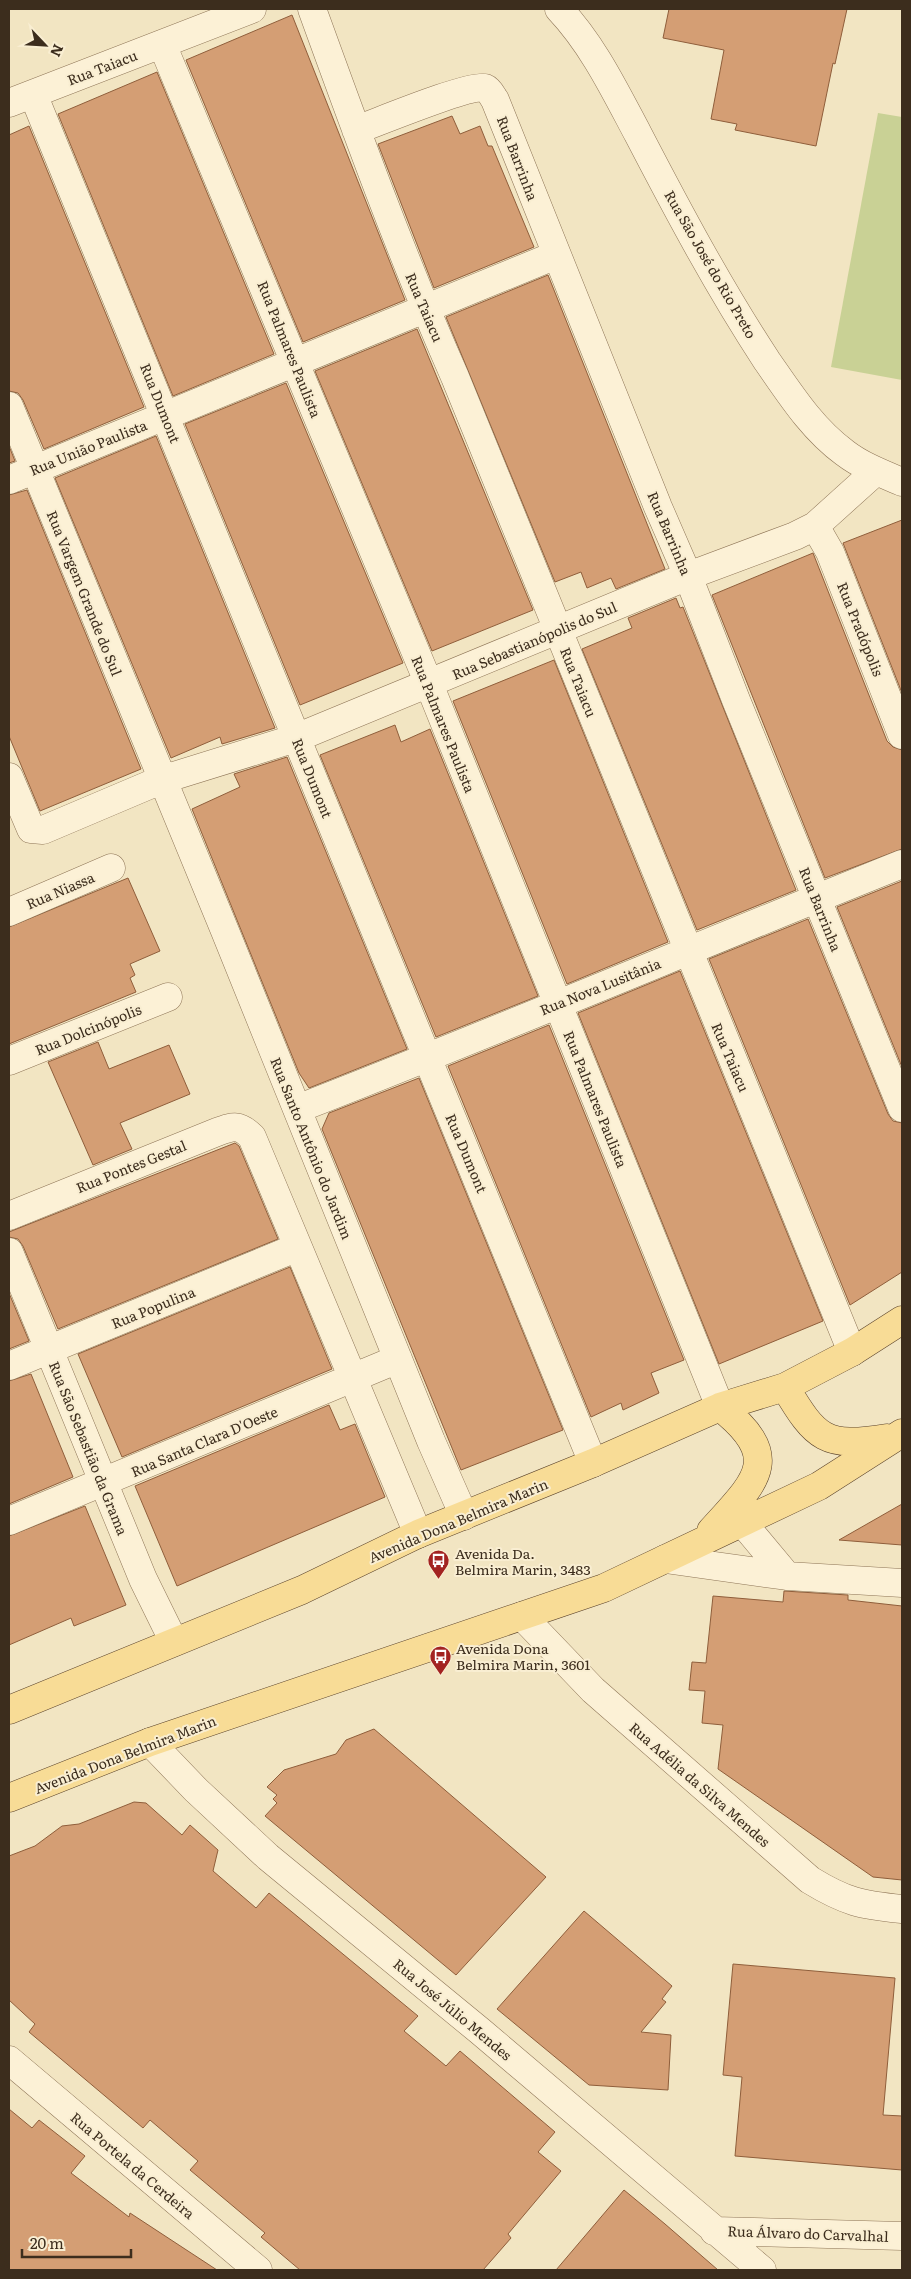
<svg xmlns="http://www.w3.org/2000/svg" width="911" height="2279" font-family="Literata,serif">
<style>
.green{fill:#c9d195}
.building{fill:#d49e74;stroke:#8f5e3b}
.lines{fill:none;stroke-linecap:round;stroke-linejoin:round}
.minor-casing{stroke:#8e7557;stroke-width:29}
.primary-casing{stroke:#5b432c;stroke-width:29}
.minor{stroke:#fcf1d6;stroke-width:28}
.primary{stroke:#f8dc96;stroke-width:28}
.labels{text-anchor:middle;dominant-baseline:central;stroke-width:4;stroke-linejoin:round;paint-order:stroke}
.street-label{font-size:14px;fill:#3c2d1d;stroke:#f9eed2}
.poi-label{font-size:14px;fill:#3c2d1d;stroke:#f9eed2;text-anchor:start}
</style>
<rect width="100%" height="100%" fill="#f2e5c2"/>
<!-- green -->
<path class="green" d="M878,113L902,117V380L831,367Z"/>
<!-- building -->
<path class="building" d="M669,9H847L835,64L833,63L816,146L735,130L737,124L711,119L724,50L663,38Z
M292,15L405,300L303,342L186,60Z
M157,72L274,354L173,396L58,114Z
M452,116L460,134L480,126L488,146H492L534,247L434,288L378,144Z
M29,126L144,407L44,449L23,400L18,393L9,391V135Z
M548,275L665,569L616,589L611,578L587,588L581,572L555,582L446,317Z
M417,329L533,610L432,651L315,371Z
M286,383L403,663L300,705L185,424Z
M156,436L275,728L222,744L220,737L171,758L55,478Z
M9,446L15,461L9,463Z
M27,490L141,769L40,811L9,736V495Z
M902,520V693L843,543Z
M813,553L887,741L893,747L902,750V849L825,878L712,595Z
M676,598L680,608L683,607L796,890L697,930L582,649L632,628L628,618Z
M554,660L668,942L567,984L453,701Z
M395,725L401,742L430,729L538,996L436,1037L320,755Z
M287,757L407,1049L309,1088L299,1073L192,809L240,787L234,774Z
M128,878L160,951L130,964L135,975L130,978L136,992L9,1044V927Z
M902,881V1067L837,907Z
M808,919L888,1114L893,1121L902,1123V1272L850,1305L709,959Z
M680,971L823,1321L719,1364L578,1013Z
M549,1025L684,1360L651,1373L659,1393L623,1410L621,1403L591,1417L448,1066Z
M98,1042L109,1069L169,1045L190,1094L120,1123L132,1149L93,1165L48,1062Z
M419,1078L563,1430L461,1470L322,1129L329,1113Z
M235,1143L239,1146L278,1239L58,1329L23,1246L18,1239L9,1237V1232Z
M290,1267L332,1369L122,1457L78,1354Z
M9,1293L29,1341L9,1349Z
M31,1374L73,1477L9,1504V1381Z
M329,1405L340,1430L355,1424L385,1497L177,1586L135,1486Z
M902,1504V1545L839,1540Z
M85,1506L126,1605L74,1626L71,1618L9,1645V1536Z
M784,1591L848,1595V1600L902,1606V1880L873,1877L718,1769L723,1725L702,1723L705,1691L689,1690L692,1662L706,1663L713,1596L783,1602Z
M374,1729L546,1877L456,1975L265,1816L277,1803L273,1799L277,1795L267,1787L284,1770L336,1754L346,1740Z
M134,1802L146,1803L182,1835L190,1825L218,1850L213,1871L256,1908L269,1893L418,2016L404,2031L446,2066L460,2051L555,2132L538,2152L561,2171L508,2234L511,2238L483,2270H300L261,2237L265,2233L190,2170L198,2161L150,2120L143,2128L29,2032L35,2024L9,2000V1856L35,1846L62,1826L79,1824Z
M584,1911L672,1986L662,1999L666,2002L641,2032L671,2035L668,2090L589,2085L497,2009Z
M733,1964L895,1978L883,2115L902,2116V2170L735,2156L742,2077L723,2075Z
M9,2109L32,2128L39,2120L85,2156L71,2173L129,2217L130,2213L217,2270H9Z
M624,2190L665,2224L718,2270H556Z"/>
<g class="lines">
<defs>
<path id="minor" d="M312,9C357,133 402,257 455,377L852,1352
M559,9C593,45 615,91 638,134C678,211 719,288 767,361C790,394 812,429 845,453C862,466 883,474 902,482
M162,44L429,684L720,1407
M33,94L593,1463
M9,103L252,9
M356,130C376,123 469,84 485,88C490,90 492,96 495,100L658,507L688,576L736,700L902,1108
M9,406L225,931L431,1441L464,1516
M9,480L556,255
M815,526L830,552L902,735
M9,777L31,829L43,830L161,780L296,738L688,576L795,536L815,526L876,471
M9,912L111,868
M9,1061L168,997
M297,1109C500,1030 700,945 902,864
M9,1216L217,1132C234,1126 239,1124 252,1137L418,1534
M9,1252L143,1579L174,1642
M9,1366L298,1247
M9,1521L398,1359
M742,1522L787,1576
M665,1559L787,1576L902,1583
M522,1616L593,1690L810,1880C846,1902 861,1905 902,1909
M150,1742L196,1790L268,1857L480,2031L762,2270
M9,2060L258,2270
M714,2231L902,2236"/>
<path id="primary" d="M785,1387C816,1439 825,1448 887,1438
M711,1531C756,1481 785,1458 720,1407
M9,1710L302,1590L418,1534L593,1463L720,1407L785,1387L852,1352L902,1320
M9,1798L150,1742L604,1588L819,1486L902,1433"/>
</defs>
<!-- minor casing -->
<use href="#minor" class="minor-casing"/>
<!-- primary casing -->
<use href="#primary" class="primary-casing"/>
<!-- minor -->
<use href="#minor" class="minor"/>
<!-- primary -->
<use href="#primary" class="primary"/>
</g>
<!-- icons -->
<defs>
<symbol id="bus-pin" viewBox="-11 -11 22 30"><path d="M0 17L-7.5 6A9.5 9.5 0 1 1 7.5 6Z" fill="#a32321" stroke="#f9eed2"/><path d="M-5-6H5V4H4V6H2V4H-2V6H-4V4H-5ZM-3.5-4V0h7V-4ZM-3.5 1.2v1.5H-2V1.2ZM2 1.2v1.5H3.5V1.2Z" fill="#fff"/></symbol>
</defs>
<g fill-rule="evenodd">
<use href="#bus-pin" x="426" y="1548" width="25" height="34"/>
<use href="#bus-pin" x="428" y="1644" width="25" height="34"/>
</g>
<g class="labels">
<!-- street labels -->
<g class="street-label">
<text transform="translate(102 67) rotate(-21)">Rua Taiacu</text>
<text transform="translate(518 158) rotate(69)">Rua Barrinha</text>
<text transform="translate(711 264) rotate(60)">Rua São José do Rio Preto</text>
<text transform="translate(425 307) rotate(67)">Rua Taiacu</text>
<text transform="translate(290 349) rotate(68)">Rua Palmares Paulista</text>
<text transform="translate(161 403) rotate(68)">Rua Dumont</text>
<text transform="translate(88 447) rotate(-22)">Rua União Paulista</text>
<text transform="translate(670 533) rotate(67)">Rua Barrinha</text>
<text transform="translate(85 593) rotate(68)">Rua Vargem Grande do Sul</text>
<text transform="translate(861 629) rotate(68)">Rua Pradópolis</text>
<text transform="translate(534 640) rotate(-23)">Rua Sebastianópolis do Sul</text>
<text transform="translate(579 682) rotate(68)">Rua Taiacu</text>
<text transform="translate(444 724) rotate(68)">Rua Palmares Paulista</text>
<text transform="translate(313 778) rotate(68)">Rua Dumont</text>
<text transform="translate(60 890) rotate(-23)">Rua Niassa</text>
<text transform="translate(821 909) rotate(68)">Rua Barrinha</text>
<text transform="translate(600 986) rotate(-22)">Rua Nova Lusitânia</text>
<text transform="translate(88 1029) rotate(-22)">Rua Dolcinópolis</text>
<text transform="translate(731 1057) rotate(67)">Rua Taiacu</text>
<text transform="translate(596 1099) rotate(68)">Rua Palmares Paulista</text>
<text transform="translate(312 1148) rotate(68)">Rua Santo Antônio do Jardim</text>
<text transform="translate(467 1153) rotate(67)">Rua Dumont</text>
<text transform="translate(131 1166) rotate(-22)">Rua Pontes Gestal</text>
<text transform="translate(153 1307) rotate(-22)">Rua Populina</text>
<text transform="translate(204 1441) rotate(-23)">Rua Santa Clara D'Oeste</text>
<text transform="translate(89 1448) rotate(68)">Rua São Sebastião da Grama</text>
<text transform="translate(458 1520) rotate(-23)">Avenida Dona Belmira Marin</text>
<text transform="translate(125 1754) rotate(-21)">Avenida Dona Belmira Marin</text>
<text transform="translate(700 1784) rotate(41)">Rua Adélia da Silva Mendes</text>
<text transform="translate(453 2009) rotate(40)">Rua José Júlio Mendes</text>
<text transform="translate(133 2165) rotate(40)">Rua Portela da Cerdeira</text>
<text transform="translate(808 2233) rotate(2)">Rua Álvaro do Carvalhal</text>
</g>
<!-- poi labels -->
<g class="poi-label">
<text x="455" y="1553">Avenida Da.<tspan x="455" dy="16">Belmira Marin, 3483</tspan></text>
<text x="456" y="1648">Avenida Dona<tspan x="456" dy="16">Belmira Marin, 3601</tspan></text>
</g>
</g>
<!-- border -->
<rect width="911" height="2279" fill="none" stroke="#3c2d1d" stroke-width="20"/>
<!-- north arrow -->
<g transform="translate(45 45) rotate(115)" stroke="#f9eed2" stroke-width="4" paint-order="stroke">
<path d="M0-4L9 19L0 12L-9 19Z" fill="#3c2d1d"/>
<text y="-8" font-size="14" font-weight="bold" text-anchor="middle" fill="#3c2d1d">N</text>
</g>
<!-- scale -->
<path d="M22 2249v8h109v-8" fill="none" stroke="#3c2d1d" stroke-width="2.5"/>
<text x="30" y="2249" font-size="15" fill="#3c2d1d" stroke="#f9eed2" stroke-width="4" paint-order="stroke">20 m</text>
</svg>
